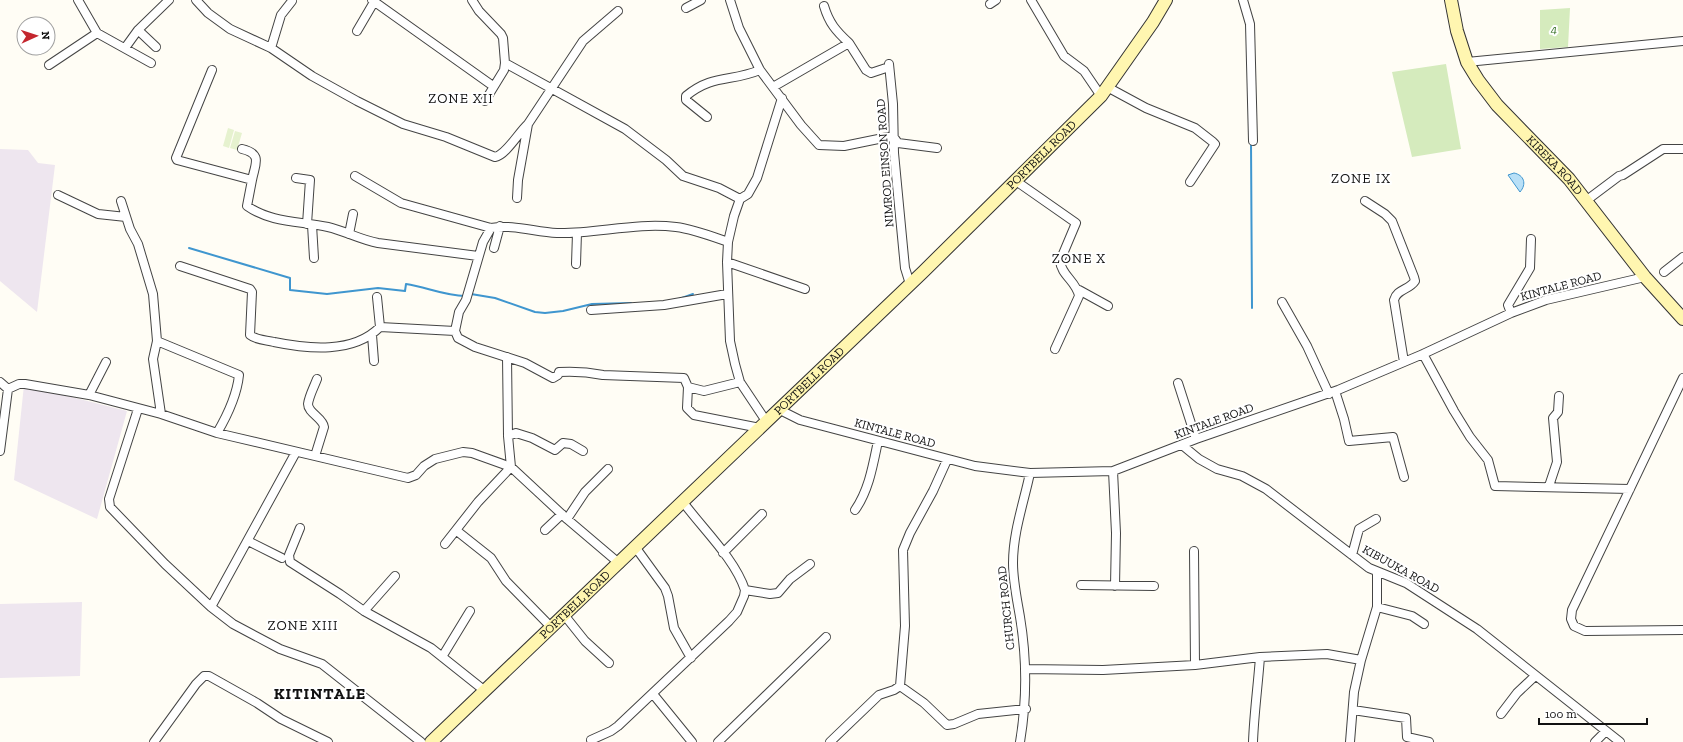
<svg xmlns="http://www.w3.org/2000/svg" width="1683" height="742" font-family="'Zilla Slab',serif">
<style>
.industrial{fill:#eee6ef}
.green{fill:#d5ebbd}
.pitch{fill:#e6f2cf}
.water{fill:#b9e0f7;stroke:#3f96cf}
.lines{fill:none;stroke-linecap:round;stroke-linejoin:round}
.stream{stroke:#3f96cf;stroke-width:2}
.minor-casing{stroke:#444;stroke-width:10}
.secondary-casing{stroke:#333;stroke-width:14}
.minor{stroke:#fff;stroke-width:8}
.secondary{stroke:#fff6b0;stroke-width:12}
.labels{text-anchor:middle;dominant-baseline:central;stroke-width:4;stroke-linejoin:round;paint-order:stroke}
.park-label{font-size:12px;font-style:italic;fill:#2f6b1f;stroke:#fff}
.street-label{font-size:12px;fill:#111;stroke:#fff}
.quarter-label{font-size:14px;letter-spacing:1px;fill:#111;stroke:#fff}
.district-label{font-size:16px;font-weight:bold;letter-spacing:1px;fill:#111;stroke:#fff}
</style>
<rect width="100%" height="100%" fill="#fffdf5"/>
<!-- industrial -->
<path class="industrial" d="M0,149L28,150L38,163L55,165L37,312L0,281Z
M24,385L127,411L97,519L14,480Z
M82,602L80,676L0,678V604Z"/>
<!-- green -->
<path class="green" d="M1570,8L1568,47L1540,49V10Z
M1446,64L1461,149L1412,157L1392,72Z"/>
<!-- pitch -->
<path class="pitch" d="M228,128L234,130L229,148L223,146Z
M235,131L242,133L237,150L230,148Z"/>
<!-- water -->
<path class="water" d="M1514,173C1524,175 1527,184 1520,192L1508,175Z"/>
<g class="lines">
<!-- stream -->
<path class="stream" d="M1251,142L1252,308
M189,248L290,278V290L327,294L378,288L405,291L406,284C426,287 445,296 465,296
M471,294L495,298L535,312L545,313L563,311L592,304L631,303
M679,299L693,294"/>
<defs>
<path id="minor" d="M78,0L97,33L151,63
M196,0L208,13L230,29L271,48L312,76L357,101L403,124L446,137L495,157C506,155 519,132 528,124L583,41L618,11
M372,0L493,86
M472,0L479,11L501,34L503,38L505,63L625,129L666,160L683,176L719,188L740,199
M730,0L739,28L760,70L801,125L819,145L844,146L893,136L898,143L937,148
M1031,0L1064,56L1084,71L1101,96
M1243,0L1250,24L1253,141
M990,4L996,0
M824,6C829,23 836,31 849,43
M686,8L701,0
M138,30L156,47
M357,31L374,2
M125,48L138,30L169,0
M271,48L281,15L292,1
M1467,62L1683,41
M889,64L893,104L894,153L905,268L910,284
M49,65L97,33
M212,70L176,158L177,160L252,180L247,206C271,223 300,221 328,227C345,231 361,240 378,243L478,256
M773,87L849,43L866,70L871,73L889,67
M1109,88L1146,108L1195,128L1213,142L1215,144L1190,182
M485,101L504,70L505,63
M707,117L686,100V96C713,74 731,82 760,70
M242,149C263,154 255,164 252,180
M355,176L401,203L491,228C513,224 535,232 557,233C596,234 636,222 676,227C693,229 711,236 728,242
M296,178L310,180L307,224
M1016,181L1076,223L1060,261C1061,275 1077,282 1079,296L1055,349
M58,195L98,214L126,217
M517,198L518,180L528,124
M1587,200L1619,176L1623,175L1663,149H1683
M121,201L130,229L138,244L153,294L157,341
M1365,201L1385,214L1392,221L1414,277L1415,281C1409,290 1397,289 1394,300L1404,362
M312,225L314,258
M491,228L483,242L466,300L459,312L455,331L458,338L475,347L525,363L553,378L558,375L559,372C574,371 588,372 603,375L684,378L688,387L687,408L694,415L760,428
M349,234L353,214
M494,248L500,226
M727,262L805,289
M576,264L577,233
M180,266L250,289L252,292L250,335C256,340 266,340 274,342C308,349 353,354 380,327L455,331
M1664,272L1683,257
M1079,290L1108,306
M377,297L380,327
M1282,302L1307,346L1329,394
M591,310L664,305L727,294
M1511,313L1508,305L1530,268L1531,239
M372,335L374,361
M1423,354L1454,411L1470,437L1488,460L1495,486L1630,489
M1683,378L1572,610L1571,619L1574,626L1585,631L1683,630
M0,382L8,389
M1178,383L1196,439
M688,387L704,391L740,382
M1335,391L1344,419L1349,441L1393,437L1404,477
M89,395L106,362
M138,409L109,499L110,507L165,564L211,607L233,624L280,649L322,664L421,742
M778,409L800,420L975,466L1030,473L1113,471L1196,439L1338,390L1423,354L1511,313L1546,300L1645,277
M161,414L153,359L157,341L239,375C237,395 227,416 217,433
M766,421L740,382L735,364L730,341L727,262L728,242L734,216L740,199L748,194L757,178L782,98
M508,436L516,433L532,438L555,450L563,443L571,444L583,451
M1182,445L1199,459L1217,469L1242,476L1266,489L1369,568L1406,583L1477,629L1620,742
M0,451L8,389L19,384H25L89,395L161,414L217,433L408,478L416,475L424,466L435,459L463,452L472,453L511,467L567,519L620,564
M315,456L324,427C323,418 308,413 308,404C309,396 314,387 317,379
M1113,471L1116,533L1115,586
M1549,486L1557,462L1553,418L1558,412L1559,396
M683,502C702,528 735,559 745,590L770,594L778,593L790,579L810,564
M855,510C869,490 873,465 878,441
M567,519L585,492L608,469
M300,528L289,555L290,562L340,594L364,611L431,648L485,691
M545,530L562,514
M457,531L491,558L506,581L552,628
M248,541L282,558
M445,544L478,502L511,467L508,436L507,357
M636,548L665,588L668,596L674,628L691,658
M1194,551L1195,665
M723,553L762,514
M1352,555L1359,529L1376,519
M1081,585L1154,586
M211,607L296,452
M1377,607L1412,616L1424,624
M364,611L395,576
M565,616L585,641L609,663
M442,657L470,611
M1025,669L1103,670L1195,665L1260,657L1327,654L1361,660
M900,686L924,703L947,725L954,724L978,714L1026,709
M653,694L692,742
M1353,710L1406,718L1407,737L1429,742
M1501,714L1517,693L1535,676
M591,740L611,731L618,726L729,621L737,612L744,596L745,590
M154,742L196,684L204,676H209L257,703L281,719L328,742
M718,742L826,637
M830,742L879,695L894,690L900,686L905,626L903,550L910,533L933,491L947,460
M1020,742C1027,700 1027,659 1020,617C1017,599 1013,581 1013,563C1013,532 1024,502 1030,473
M1253,742C1254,714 1258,685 1260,657
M1350,742L1354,692L1361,660L1377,607V572
M1595,742L1606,731"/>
<g id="secondary">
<path id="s1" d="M1451,0L1457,31L1467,62L1478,80L1497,105L1569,179L1645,277L1683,319"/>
<path id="s2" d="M431,742L923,272L1101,96L1153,22L1166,0"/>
</g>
</defs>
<!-- minor casing -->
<use href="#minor" class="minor-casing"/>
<!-- secondary casing -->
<use href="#secondary" class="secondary-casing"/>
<!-- minor -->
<use href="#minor" class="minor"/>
<!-- secondary -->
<use href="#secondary" class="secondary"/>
</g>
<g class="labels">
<!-- park labels -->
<g class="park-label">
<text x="1554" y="29">4</text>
</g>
<!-- street labels -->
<g class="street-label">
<text stroke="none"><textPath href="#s2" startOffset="847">PORTBELL ROAD</textPath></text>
<text transform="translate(885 163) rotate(-94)">NIMROD EINSON ROAD</text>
<text stroke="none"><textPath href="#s1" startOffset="200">KIREKA ROAD</textPath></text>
<text transform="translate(1561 286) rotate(-15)">KINTALE ROAD</text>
<text stroke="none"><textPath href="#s2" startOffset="523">PORTBELL ROAD</textPath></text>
<text transform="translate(1214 421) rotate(-20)">KINTALE ROAD</text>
<text transform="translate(895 433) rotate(15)">KINTALE ROAD</text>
<text transform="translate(1401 569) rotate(29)">KIBUUKA ROAD</text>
<text stroke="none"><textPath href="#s2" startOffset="199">PORTBELL ROAD</textPath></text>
<text transform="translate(1006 608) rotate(-96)">CHURCH ROAD</text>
</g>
<!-- quarter labels -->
<g class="quarter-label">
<text x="461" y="98">ZONE XII</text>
<text x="1361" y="178">ZONE IX</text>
<text x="1079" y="258">ZONE X</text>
<text x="303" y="625">ZONE XIII</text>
</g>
<!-- district labels -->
<g class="district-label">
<text x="320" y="693">KITINTALE</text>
</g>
</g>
<!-- north arrow -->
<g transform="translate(36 36) rotate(87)"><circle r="19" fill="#ffffff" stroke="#a0a0a0"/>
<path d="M0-3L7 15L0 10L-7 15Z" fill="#c4262e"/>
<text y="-6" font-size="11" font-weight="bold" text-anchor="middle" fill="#111111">N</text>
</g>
<!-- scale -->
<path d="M1539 718v6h108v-6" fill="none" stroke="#111111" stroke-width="2"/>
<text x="1545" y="718" font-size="12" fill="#111111" stroke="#ffffff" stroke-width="3" paint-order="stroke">100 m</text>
</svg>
